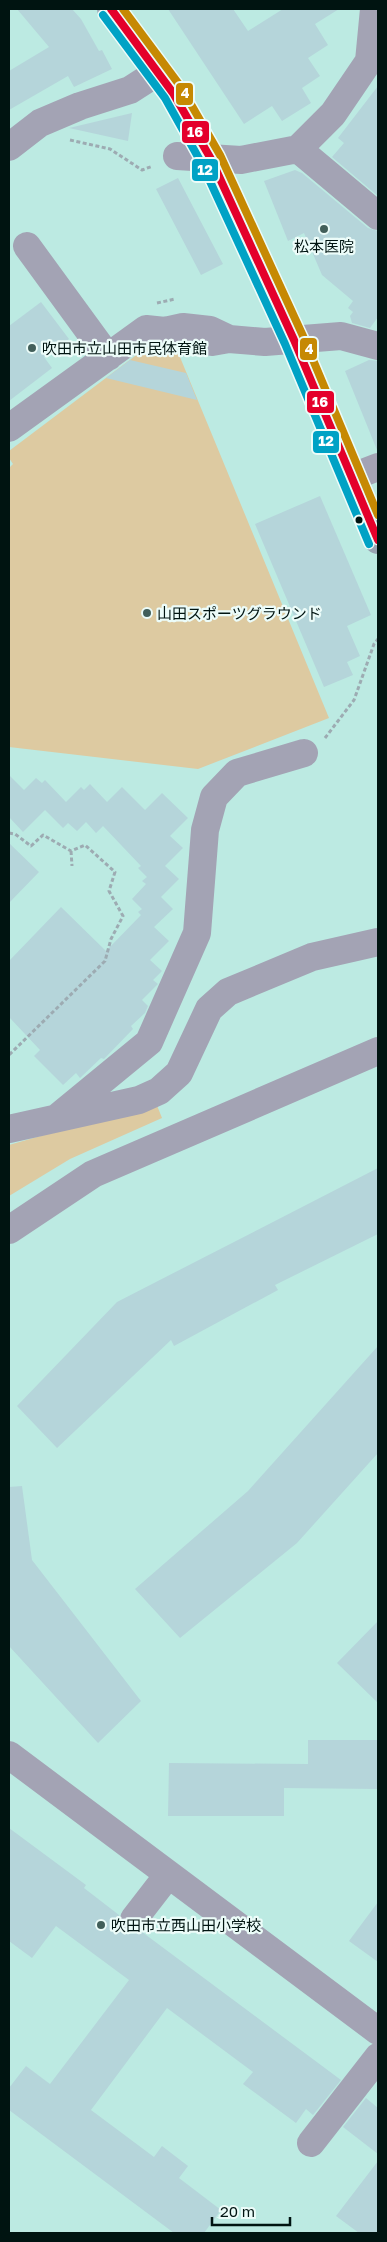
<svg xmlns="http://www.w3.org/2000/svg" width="387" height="2242" font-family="'Golos Text','Noto Sans JP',sans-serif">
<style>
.green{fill:#ddcaa1}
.building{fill:#b5d5da}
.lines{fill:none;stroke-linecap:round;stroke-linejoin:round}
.path{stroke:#9dabb2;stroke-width:3;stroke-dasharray:4 2.5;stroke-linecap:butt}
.minor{stroke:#a3a3b4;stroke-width:28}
.major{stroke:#99a3b2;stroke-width:28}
.bus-1-casing{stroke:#ecfcf9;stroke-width:11}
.bus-2-casing{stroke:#ecfcf9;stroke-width:11}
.bus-3-casing{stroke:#ecfcf9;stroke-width:11}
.bus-1{stroke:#e4002b;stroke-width:8}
.bus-2{stroke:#00a2c5;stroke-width:8}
.bus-3{stroke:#c68903;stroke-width:8}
.poi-dot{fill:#425f5a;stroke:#ecfcf9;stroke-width:2}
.bus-dot{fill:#001411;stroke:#ecfcf9;stroke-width:2}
.labels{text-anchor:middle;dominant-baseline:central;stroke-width:4.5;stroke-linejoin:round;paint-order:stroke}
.poi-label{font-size:15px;fill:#001411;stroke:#ecfcf9;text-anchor:start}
.line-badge{stroke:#ecfcf9;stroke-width:2}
.badge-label{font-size:14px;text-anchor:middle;font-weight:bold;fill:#fff}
</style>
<rect width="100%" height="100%" fill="#bceae2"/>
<!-- green -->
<path class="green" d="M151,344L175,345L329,718L198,769L9,747V468L13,464L9,458V451Z
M156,1103L162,1118L70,1159L9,1196V1145Z"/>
<!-- building -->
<path class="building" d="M17,9H72L81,19L99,51L102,50L112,69L74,87L68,76L9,110V71L49,47Z
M168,9H233L248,31L283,9H339L315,24L328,45L308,58L320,76L302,88L311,103L282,121L272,106L244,124Z
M378,86V196L332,157L344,143L338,138Z
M132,113L128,141L69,128Z
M295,170L302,173L368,228L378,231V317L370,328L352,323L350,316L353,312L348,308L353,301L322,275L304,233L288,241L264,181Z
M178,178L223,264L201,275L156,189Z
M41,302L69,339L44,357L52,368L9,401V326Z
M130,360L186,373L197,400L106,378Z
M369,360L378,361L377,450L345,371Z
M320,496L371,615L347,626L360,656L347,662L353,675L324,687L255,524Z
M9,775L24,790L36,778L42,783L45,780L66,802L81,787L84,790L90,784L107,802L122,787L145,810L162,793L188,818L170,836L183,848L165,866L179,879L161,897L173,909L154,927L169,941L150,960L162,971L153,980L158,984L142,1000L148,1006L145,1013L131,1026L133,1029L104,1059L101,1058L80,1078L76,1073L63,1085L34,1056L40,1050L9,1017V961L61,907L106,951L141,915L138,912L142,909L132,899L146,884L142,881L147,877L138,868L141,866L103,826L96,833L86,822L77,831L68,823L63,828L45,810L23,832L9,817Z
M9,843L39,872L9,903Z
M378,1168V1234L275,1285L278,1290L174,1346L171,1340L57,1448L17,1406L117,1302Z
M378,1346V1453L297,1543L180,1638L135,1589L248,1491Z
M22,1486L32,1560L141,1701L98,1743L9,1646V1487Z
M378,1621V1703L337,1663Z
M308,1740H378V1789L284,1788V1816H168L169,1763L308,1764Z
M9,1828L86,1885L84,1888L119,1915V1924L125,1932L132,1934L142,1932L341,2080L313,2115L306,2109L296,2123L243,2084L253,2072L167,2008L91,2110L154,2157L162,2146L188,2166L179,2178L221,2210L204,2233H174L9,2110V2088L26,2066L50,2084L129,1980L56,1926L32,1958L9,1941Z
M378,1902V1962L349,1941Z
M366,2098L378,2108V2154L343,2127Z
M378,2161V2233H359L336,2216Z"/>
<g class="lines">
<!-- path -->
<path class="path" d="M70,140L110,149L142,170L153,166
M157,303L175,299
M325,738L354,700L374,644L378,639
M9,833L15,834L31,846L43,835L71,851L85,845L115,872L109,891L123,916L111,939L105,961L9,1055
M71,851L72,866"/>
<!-- minor -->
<path class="minor" d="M9,147L40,123L80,106L130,90L158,72
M298,149L378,216
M177,156L241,160L298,149L333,114L369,61L374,9
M27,246L108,357
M212,342L229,339L265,342L341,336L378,346
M9,428L146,329L165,331L183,327L210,330L229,339
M352,477L378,467
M59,1116L149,1042L197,933L205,830L214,797L237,773L304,753
M9,1129L139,1100L159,1091L179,1073L209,1009L228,992L312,957L378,942
M9,1230L93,1174L378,1051
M9,1755L378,2031
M134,1919L168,1875
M311,2143L378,2057"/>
<!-- major -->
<path class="major" d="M111,9L173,93L211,159L294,340L378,540"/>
<defs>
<path id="bus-1" d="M111,9L173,93L211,159L294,340L378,540"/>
<path id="bus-2" d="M103,15L165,98L202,164L285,344L369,544"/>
<path id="bus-3" d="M123,9L181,87L220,155L303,336L378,515"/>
</defs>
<!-- bus-1 casing -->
<use href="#bus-1" class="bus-1-casing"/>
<!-- bus-2 casing -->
<use href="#bus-2" class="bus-2-casing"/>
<!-- bus-3 casing -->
<use href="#bus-3" class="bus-3-casing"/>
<!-- bus-1 -->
<use href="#bus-1" class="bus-1"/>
<!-- bus-2 -->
<use href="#bus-2" class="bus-2"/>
<!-- bus-3 -->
<use href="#bus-3" class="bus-3"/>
</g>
<!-- markers -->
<g class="poi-dot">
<circle cx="324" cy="229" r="5"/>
<circle cx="32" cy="348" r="5"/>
<circle cx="147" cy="613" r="5"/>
<circle cx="101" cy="1925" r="5"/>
</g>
<circle class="bus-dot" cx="359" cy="520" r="4.5"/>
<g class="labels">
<!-- poi labels -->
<g class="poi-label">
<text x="324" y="246" text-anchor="middle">松本医院</text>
<text x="42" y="348">吹田市立山田市民体育館</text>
<text x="157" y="613">山田スポーツグラウンド</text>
<text x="111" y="1925">吹田市立西山田小学校</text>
</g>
</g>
<g class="line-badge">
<rect x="175" y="82" width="19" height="24" rx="5" fill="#c68903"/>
<rect x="181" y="120" width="29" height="24" rx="5" fill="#e4002b"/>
<rect x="191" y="158" width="28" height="24" rx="5" fill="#00a2c5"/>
<rect x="299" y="337" width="19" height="24" rx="5" fill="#c68903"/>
<rect x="306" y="390" width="29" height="24" rx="5" fill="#e4002b"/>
<rect x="312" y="430" width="28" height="24" rx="5" fill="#00a2c5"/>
</g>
<g class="badge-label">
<text x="185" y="98">4</text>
<text x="195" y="137">16</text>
<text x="205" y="175">12</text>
<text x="309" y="354">4</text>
<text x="320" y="407">16</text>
<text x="326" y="446">12</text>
</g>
<!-- border -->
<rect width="387" height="2242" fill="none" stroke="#001411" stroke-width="20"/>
<!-- scale -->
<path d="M212 2217v8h78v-8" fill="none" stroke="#001411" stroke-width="2.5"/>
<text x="220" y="2217" font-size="15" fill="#001411" stroke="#ecfcf9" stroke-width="4" paint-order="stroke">20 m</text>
</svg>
